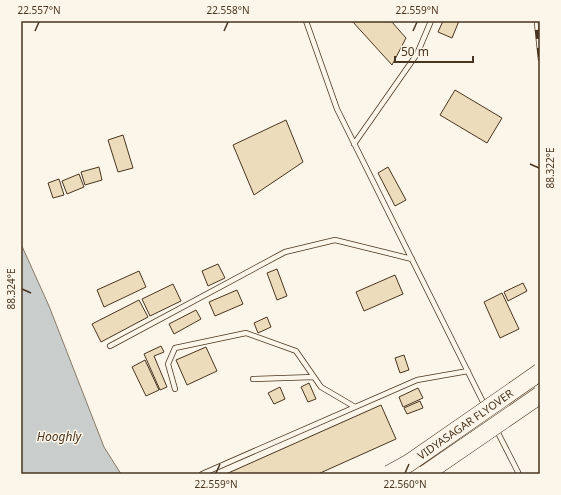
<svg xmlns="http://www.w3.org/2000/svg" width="561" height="495" font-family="'Noto Sans',sans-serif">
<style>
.water{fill:#c9cecd;stroke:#887966}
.building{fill:#ecdcbc;stroke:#4a3520}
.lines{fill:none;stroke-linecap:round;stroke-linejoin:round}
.lane-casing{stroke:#4a3520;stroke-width:6}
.lane{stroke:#fbf6e9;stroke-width:4.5}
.rail-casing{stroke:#4a3520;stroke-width:4.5}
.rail{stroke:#fbf6e9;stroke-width:3;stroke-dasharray:9;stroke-linecap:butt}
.highway-bridge-casing{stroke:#4a3520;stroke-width:18;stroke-linecap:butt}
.highway-bridge{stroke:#fbf6e9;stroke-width:17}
.ticks{fill:none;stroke:#4a3520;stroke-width:1.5}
.labels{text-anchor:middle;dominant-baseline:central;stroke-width:3;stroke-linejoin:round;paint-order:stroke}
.street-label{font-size:11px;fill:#4a3520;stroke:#fbf6e9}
.water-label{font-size:12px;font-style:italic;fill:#4a3520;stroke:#fbf6e9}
.neatline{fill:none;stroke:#4a3520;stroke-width:1.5}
.ticks-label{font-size:10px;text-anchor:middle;fill:#4a3520}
</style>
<rect width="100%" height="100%" fill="#fbf6e9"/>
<!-- water -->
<path class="water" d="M21,244L49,306L104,447L121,474H21Z"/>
<!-- building -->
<path class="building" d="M352,21H391L406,38L392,65Z
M443,21H459L452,38L438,32Z
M455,90L502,118L487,143L440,115Z
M286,120L303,162L254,195L233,145Z
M123,135L133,168L118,172L108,140Z
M99,167L102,180L85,185L81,172Z
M388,167L406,200L395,206L378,173Z
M79,174L84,187L67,194L62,181Z
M59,179L64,195L53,198L48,183Z
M218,264L225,278L208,286L202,271Z
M277,269L287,296L277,300L267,273Z
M139,271L146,287L104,307L97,290Z
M395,275L403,294L364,311L356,292Z
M523,283L527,291L508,301L504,292Z
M173,284L181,301L150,316L142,299Z
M237,290L243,304L215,316L209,302Z
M502,293L519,329L500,338L484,302Z
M139,300L148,317L101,342L92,324Z
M196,310L201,319L174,334L169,324Z
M267,317L271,327L258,333L254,323Z
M161,346L164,352L154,356L167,387L160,390L144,354Z
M206,347L217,371L187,385L176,360Z
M404,355L409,370L400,373L395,358Z
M145,360L159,390L146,396L132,367Z
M309,383L316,399L308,402L301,387Z
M280,387L285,399L274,404L268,393Z
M418,388L423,398L403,407L399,397Z
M420,401L423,408L407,414L404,408Z
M381,405L396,439L318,474H226Z"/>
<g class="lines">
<defs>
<path id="lane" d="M306,21L337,109L485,406
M354,144L417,54L431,21
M110,346L285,252L335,240L412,259
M253,379L314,377
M175,389L168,364L175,348L246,333L296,351L321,387L355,407
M496,429L519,474
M202,474L417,380L468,371"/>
</defs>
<!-- lane casing -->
<use href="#lane" class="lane-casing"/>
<!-- lane -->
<use href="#lane" class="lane"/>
<defs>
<path id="rail" d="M536,21L540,59"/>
</defs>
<!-- rail casing -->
<use href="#rail" class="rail-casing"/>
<!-- rail -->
<use href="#rail" class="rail"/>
<defs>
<path id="highway-bridge" d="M389,474L409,463L540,372
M425,474L540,395"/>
</defs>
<!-- highway-bridge casing -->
<use href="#highway-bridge" class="highway-bridge-casing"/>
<!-- highway-bridge -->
<use href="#highway-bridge" class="highway-bridge"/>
</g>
<!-- ticks -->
<path class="ticks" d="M35,31L39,22M224,31L228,22M413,31L417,22M530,164L539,168M22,289L31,293M216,473L220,464M405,473L409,464"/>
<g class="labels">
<!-- street labels -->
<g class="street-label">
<text transform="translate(465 424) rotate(-35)">VIDYASAGAR FLYOVER</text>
</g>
<!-- water labels -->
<g class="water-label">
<text x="59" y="436">Hooghly</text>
</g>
</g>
<!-- border -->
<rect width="561" height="495" fill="none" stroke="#fbf6e9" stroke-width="44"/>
<!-- scale -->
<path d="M395 56v6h78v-6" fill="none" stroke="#4a3520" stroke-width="2"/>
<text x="401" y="56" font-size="12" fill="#4a3520" stroke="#fbf6e9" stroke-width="3" paint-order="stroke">50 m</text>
<rect x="22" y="22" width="517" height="451" class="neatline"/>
<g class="ticks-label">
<text x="39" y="14">22.557°N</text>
<text x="228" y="14">22.558°N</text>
<text x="417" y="14">22.559°N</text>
<text transform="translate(550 168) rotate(-90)" y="4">88.322°E</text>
<text transform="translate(11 289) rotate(-90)" y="4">88.324°E</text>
<text x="216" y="488">22.559°N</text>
<text x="405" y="488">22.560°N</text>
</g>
</svg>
